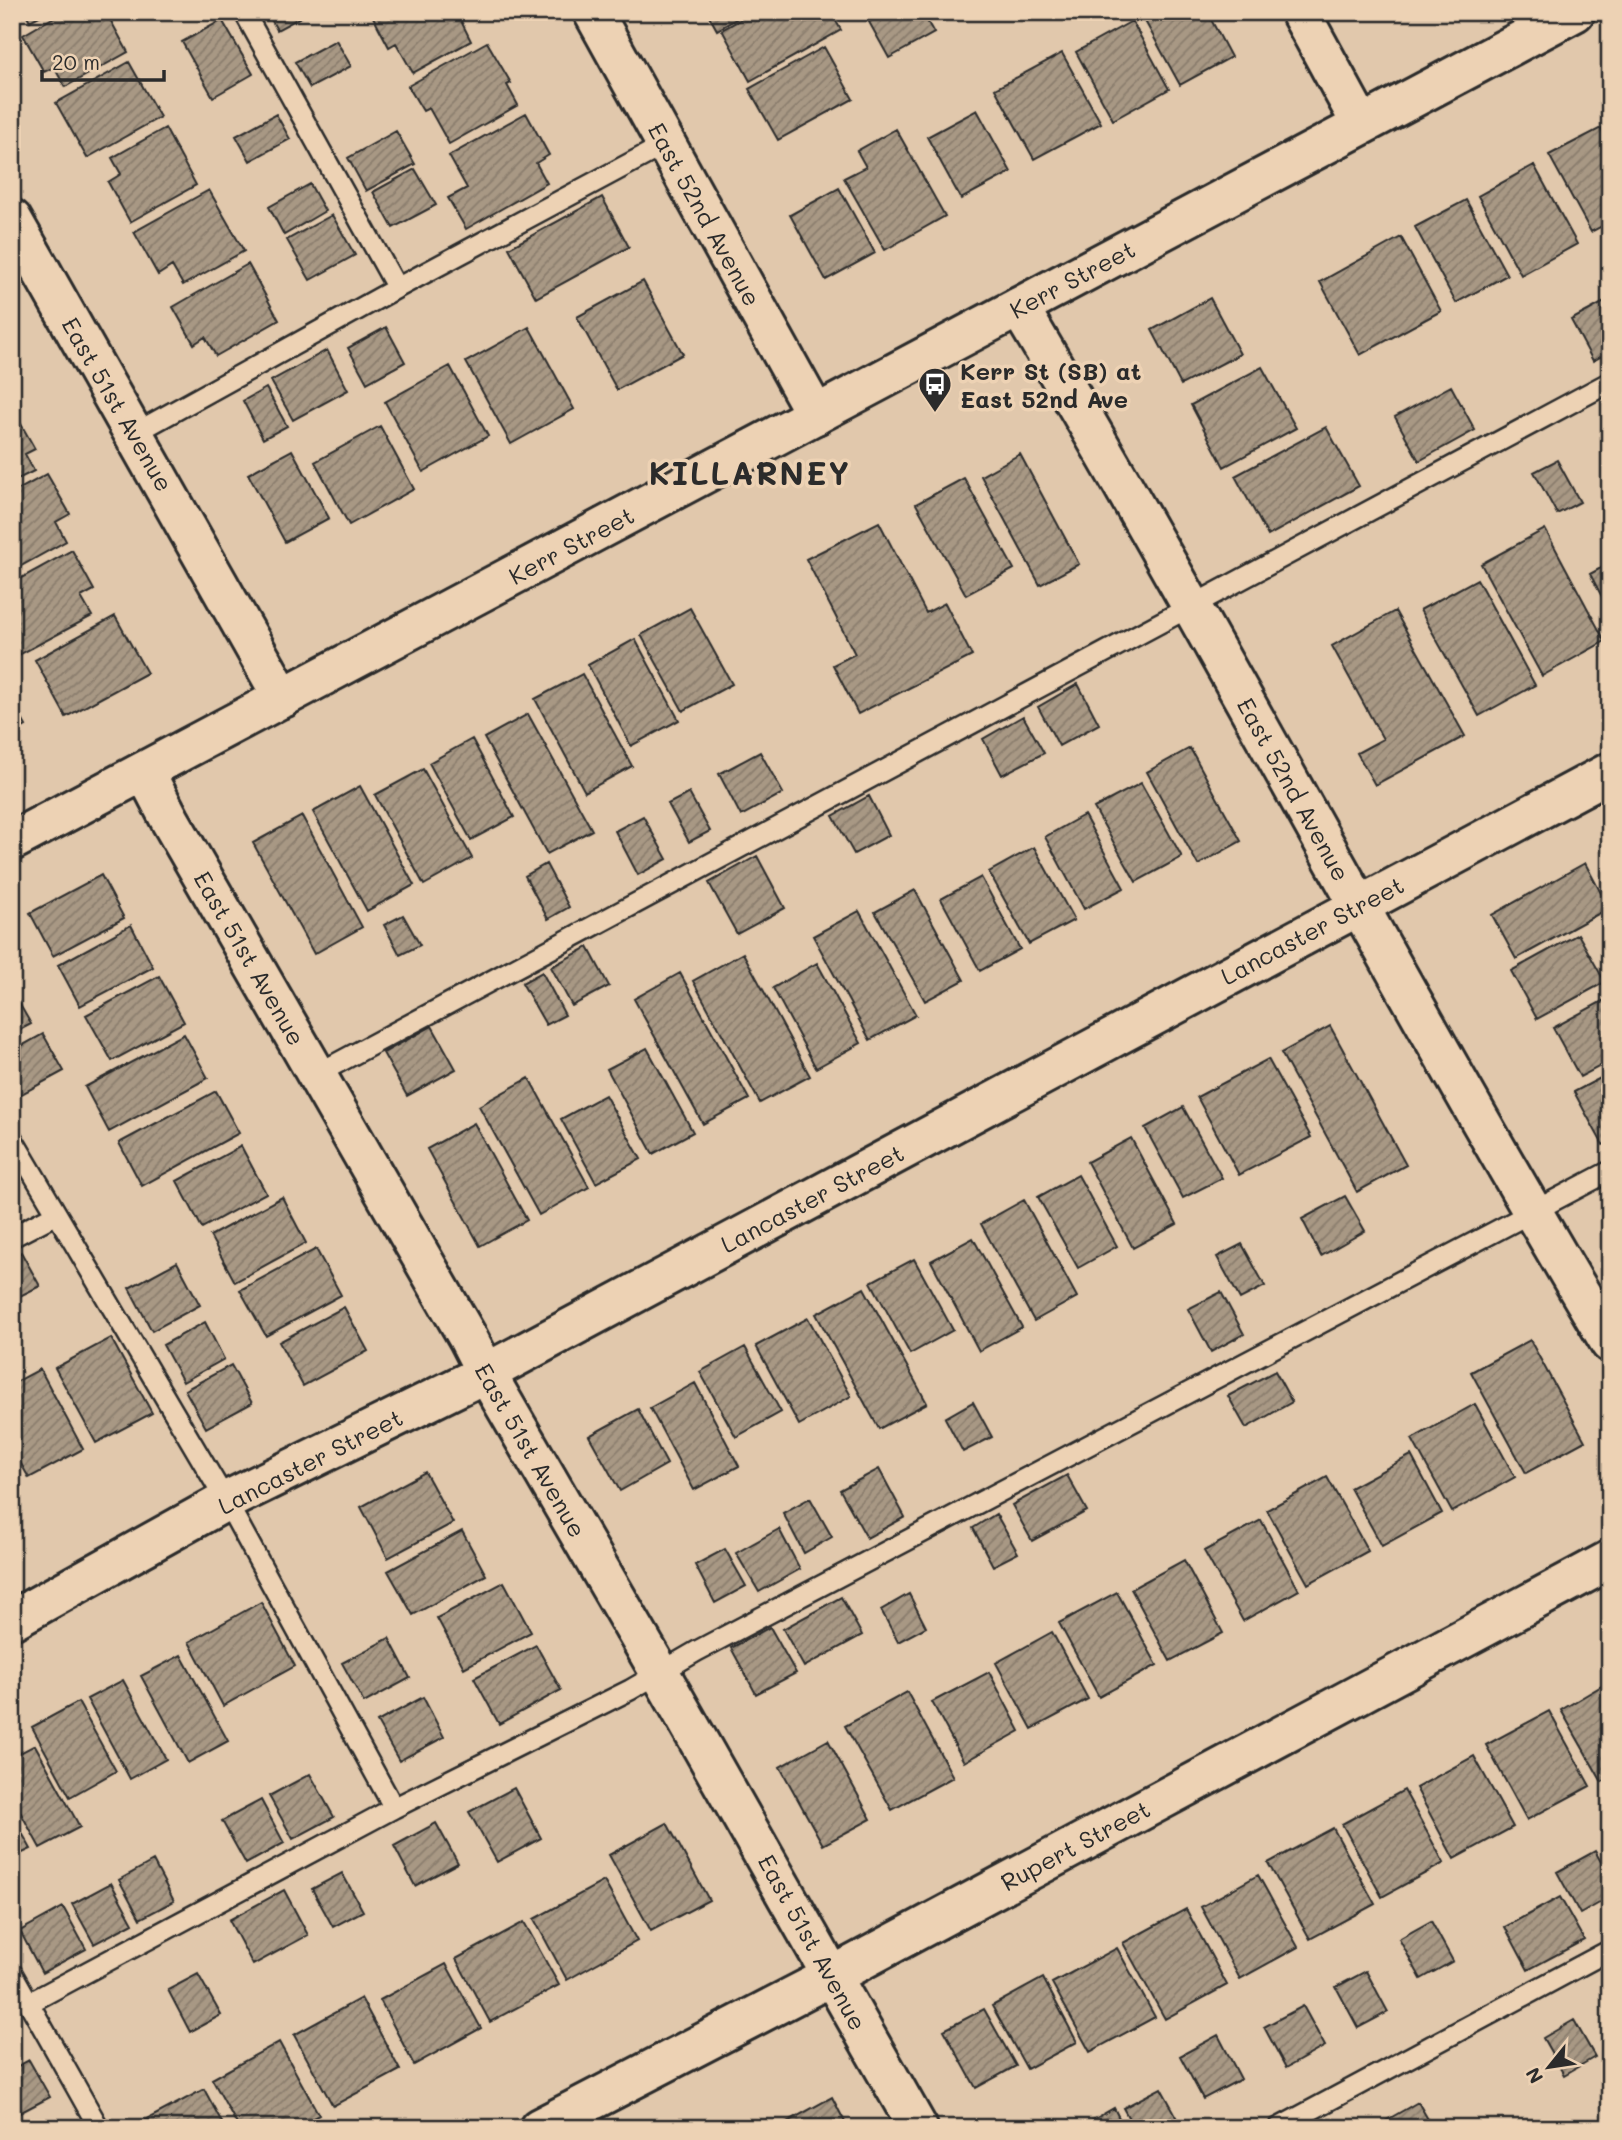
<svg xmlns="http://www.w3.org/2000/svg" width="1622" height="2140" font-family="Mali,sans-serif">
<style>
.building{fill:url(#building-hatch);stroke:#2b2b2b;stroke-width:2}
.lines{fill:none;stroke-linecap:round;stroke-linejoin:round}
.service-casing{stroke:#2b2b2b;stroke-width:24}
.minor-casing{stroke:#2b2b2b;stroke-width:44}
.tertiary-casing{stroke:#2b2b2b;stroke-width:44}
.service{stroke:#edd2b4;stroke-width:19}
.minor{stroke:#edd2b4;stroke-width:38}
.tertiary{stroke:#edd2b4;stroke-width:38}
.labels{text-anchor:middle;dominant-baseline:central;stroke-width:7;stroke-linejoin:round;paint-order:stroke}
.street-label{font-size:24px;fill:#2b2b2b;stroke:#edd2b4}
.poi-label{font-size:24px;font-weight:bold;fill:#2b2b2b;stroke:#edd2b4;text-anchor:start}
.district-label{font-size:32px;font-weight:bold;letter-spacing:2px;fill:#2b2b2b;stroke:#edd2b4}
</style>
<defs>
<pattern id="building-hatch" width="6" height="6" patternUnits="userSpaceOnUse" patternTransform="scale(1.75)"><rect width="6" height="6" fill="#a89884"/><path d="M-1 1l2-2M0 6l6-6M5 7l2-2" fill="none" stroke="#897c6c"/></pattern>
</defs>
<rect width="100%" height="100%" fill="#e1c8ac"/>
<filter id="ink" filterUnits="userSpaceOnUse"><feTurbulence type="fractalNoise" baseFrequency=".0143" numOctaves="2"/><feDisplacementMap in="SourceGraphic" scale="14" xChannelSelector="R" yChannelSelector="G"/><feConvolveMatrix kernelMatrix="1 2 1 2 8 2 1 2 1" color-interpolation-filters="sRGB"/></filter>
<g filter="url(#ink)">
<!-- building -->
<path class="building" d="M25,12H47L30,21Z
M63,12H106L128,52L65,87L54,67L44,72L23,35Z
M267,12H310L277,30Z
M382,12H470L472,15L461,21L471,41L413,73L396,43L389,47L373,17Z
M707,12H748L717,30Z
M754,12H831L841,30L750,81L722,30Z
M887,12H922L934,33L889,58L869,22Z
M1140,12H1207L1231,57L1180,85Z
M222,20L253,74L213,97L182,42Z
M1132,21L1169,89L1113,120L1076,52Z
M336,40L351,66L310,88L295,62Z
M487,42L511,83L507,85L518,105L449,144L429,108L423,111L408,86Z
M824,47L853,99L778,140L749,89Z
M1062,53L1101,123L1034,159L995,89Z
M129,62L160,117L87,158L56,103Z
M977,110L1011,172L961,199L927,137Z
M526,113L549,155L536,163L547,183L466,229L448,198L467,188L449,156Z
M276,114L290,139L250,161L236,136Z
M165,128L196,185L130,222L108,182L121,174L112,158Z
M1601,128L1610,143V222L1591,232L1549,155Z
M896,129L945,216L885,250L844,178L866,167L857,151Z
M396,131L415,164L366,191L348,158Z
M1534,165L1577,244L1521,275L1478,196Z
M415,169L436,205L393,228L373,192Z
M310,184L325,211L284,235L269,207Z
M839,188L875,253L826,280L790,215Z
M209,190L244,251L183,285L172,266L158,275L134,232Z
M602,197L629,247L536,298L509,248Z
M1466,200L1507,275L1456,303L1415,227Z
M332,215L355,255L310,280L287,240Z
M1401,237L1441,311L1360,355L1320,282Z
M248,264L279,320L216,356L205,337L194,344L173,307Z
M643,281L683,354L617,390L577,317Z
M1210,298L1240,354L1181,385L1152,330Z
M1610,299V352L1593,361L1571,320Z
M386,327L405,362L367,383L348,348Z
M529,327L574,409L511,444L466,362Z
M327,350L348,390L293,420L271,381Z
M450,366L488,436L423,472L385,402Z
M1262,367L1296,428L1224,467L1191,405Z
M1451,386L1475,430L1419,461L1395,417Z
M266,388L287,426L263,439L243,401Z
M12,408L35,449L25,454L34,471L12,482Z
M380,426L414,489L349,525L315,462Z
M1326,427L1359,486L1268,536L1235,476Z
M292,450L329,518L285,542L248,474Z
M1020,454L1079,564L1040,585L981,476Z
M1557,460L1580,502L1557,514L1534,472Z
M47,474L70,514L56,522L66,541L12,571V493Z
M964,478L1014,569L966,595L916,504Z
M879,522L926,613L945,603L972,656L858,714L833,665L855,654L806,559Z
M1545,529L1605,641L1542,676L1481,564Z
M72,550L94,590L81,597L92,616L17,656L12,647V583Z
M1610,563V612L1590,574Z
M1477,579L1535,685L1479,716L1420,610Z
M690,608L732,684L683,711L641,635Z
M1395,611L1465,736L1375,785L1357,753L1383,739L1332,646Z
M115,616L147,673L66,717L35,660Z
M635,639L679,720L631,746L588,665Z
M582,674L632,766L585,792L535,699Z
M1078,684L1099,724L1059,746L1038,707Z
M12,701L26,726L12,734Z
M528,714L592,830L547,854L484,738Z
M1023,716L1044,753L1002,775L983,739Z
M472,739L514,817L471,840L429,763Z
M1190,748L1241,841L1198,865L1147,772Z
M760,752L783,793L741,816L719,774Z
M423,769L472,858L424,885L375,795Z
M1141,783L1182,857L1136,882L1094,808Z
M360,786L414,885L367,911L313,812Z
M689,793L710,831L689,842L668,804Z
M869,796L889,835L854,854L833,816Z
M1084,815L1124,888L1084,909L1045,837Z
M302,816L362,927L314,954L253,843Z
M643,816L667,859L638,875L615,831Z
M1034,847L1074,920L1029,944L989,872Z
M757,856L785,908L737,934L709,883Z
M1585,863L1609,908L1516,959L1492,915Z
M546,864L569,907L548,919L525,876Z
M101,875L124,918L53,956L30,913Z
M981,877L1020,949L980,971L941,899Z
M915,890L964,980L925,1001L875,912Z
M859,911L916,1015L870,1040L813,936Z
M403,915L420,945L400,955L384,925Z
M131,925L153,967L80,1006L58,965Z
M1578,934L1605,982L1537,1019L1511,971Z
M588,947L609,986L572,1006L551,967Z
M743,953L810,1076L760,1103L693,981Z
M817,963L861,1043L816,1068L773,988Z
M542,972L565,1015L546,1025L522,983Z
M680,973L749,1099L703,1124L634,999Z
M159,976L184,1022L112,1061L86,1015Z
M12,991L31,1024L12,1034Z
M1610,997V1061L1580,1077L1553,1028Z
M432,1026L456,1069L407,1096L383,1053Z
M1330,1026L1406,1165L1357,1192L1281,1053Z
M43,1034L64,1071L18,1096L12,1085V1051Z
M184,1034L208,1078L109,1132L85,1087Z
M647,1048L693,1132L653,1154L607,1069Z
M1268,1059L1311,1137L1239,1175L1197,1097Z
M1610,1073V1141L1603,1145L1574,1092Z
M529,1078L589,1187L539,1215L479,1106Z
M216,1091L239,1133L142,1186L119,1143Z
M605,1095L641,1159L596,1183L561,1119Z
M1183,1107L1222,1178L1183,1198L1145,1128Z
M474,1123L527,1220L480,1246L427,1149Z
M1131,1138L1177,1224L1133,1248L1087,1162Z
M241,1146L266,1193L202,1228L177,1181Z
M1078,1175L1117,1246L1078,1268L1038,1197Z
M1345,1196L1365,1231L1321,1256L1302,1219Z
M282,1197L306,1243L235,1282L210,1236Z
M1024,1200L1077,1297L1034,1321L981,1224Z
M973,1238L1022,1327L979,1351L931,1261Z
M1242,1244L1265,1286L1240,1299L1217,1257Z
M316,1249L341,1295L266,1336L240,1290Z
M21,1252L40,1286L12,1300V1257Z
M914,1259L953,1330L910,1354L871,1282Z
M177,1262L200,1305L152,1331L129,1288Z
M864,1288L927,1403L879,1429L816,1314Z
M1221,1292L1244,1334L1211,1352L1188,1309Z
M344,1307L368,1351L303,1386L279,1342Z
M808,1318L851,1396L799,1425L756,1346Z
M205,1322L224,1359L183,1382L163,1345Z
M111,1338L152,1413L96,1443L55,1368Z
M1530,1340L1585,1441L1526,1473L1471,1372Z
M745,1347L781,1412L736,1437L700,1372Z
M231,1365L252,1403L206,1428L185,1390Z
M40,1369L83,1449L29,1478L12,1448V1384Z
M1275,1371L1292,1402L1246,1428L1228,1396Z
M695,1383L739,1466L694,1490L650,1408Z
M973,1402L992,1437L963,1452L945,1418Z
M1475,1404L1515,1477L1452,1512L1412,1439Z
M638,1409L667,1464L620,1491L589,1436Z
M1411,1455L1442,1513L1382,1546L1350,1488Z
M879,1469L905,1517L867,1538L840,1490Z
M425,1472L453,1523L388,1558L361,1507Z
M1067,1475L1087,1511L1032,1541L1012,1505Z
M1327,1477L1368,1551L1308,1584L1267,1510Z
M810,1498L832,1537L804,1553L783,1513Z
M996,1514L1018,1553L993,1566L973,1528Z
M1261,1520L1299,1590L1243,1621L1204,1551Z
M779,1529L800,1569L759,1592L736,1553Z
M462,1531L486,1575L413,1615L388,1571Z
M725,1549L746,1586L715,1603L695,1565Z
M1184,1560L1223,1633L1170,1661L1131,1589Z
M504,1582L531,1632L464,1668L437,1618Z
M1117,1592L1157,1665L1099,1697L1059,1623Z
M909,1594L926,1627L898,1642L881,1610Z
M841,1597L862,1635L804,1667L783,1629Z
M261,1602L295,1666L223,1706L189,1642Z
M770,1627L796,1673L756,1694L731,1648Z
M1052,1632L1088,1699L1032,1729L996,1663Z
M389,1638L410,1678L364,1703L342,1663Z
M536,1645L561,1690L499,1724L474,1678Z
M181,1655L228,1741L188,1763L141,1676Z
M989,1672L1020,1731L964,1762L932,1702Z
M123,1680L166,1759L130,1779L87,1699Z
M1610,1681V1777L1602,1782L1561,1710Z
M907,1692L953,1777L892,1810L845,1726Z
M423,1697L444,1737L399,1761L377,1722Z
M78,1702L116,1771L70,1797L32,1727Z
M1549,1711L1590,1786L1527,1820L1486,1745Z
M828,1740L871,1819L823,1845L780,1767Z
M35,1745L80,1827L40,1848L12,1797V1757Z
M1474,1756L1513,1827L1454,1859L1416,1788Z
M310,1774L334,1817L293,1839L269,1796Z
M514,1788L541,1838L497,1862L469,1812Z
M1404,1790L1444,1863L1382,1897L1342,1824Z
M261,1800L284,1843L246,1864L222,1821Z
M12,1815L31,1849L12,1858Z
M436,1823L458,1863L415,1886L394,1846Z
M667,1823L709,1900L651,1931L609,1855Z
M1333,1828L1375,1904L1310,1939L1268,1863Z
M1595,1851L1610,1878V1897L1580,1914L1557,1872Z
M153,1861L174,1901L140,1919L119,1880Z
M342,1873L363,1911L333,1927L312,1889Z
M1258,1875L1298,1947L1240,1979L1201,1907Z
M604,1881L637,1941L567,1980L534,1919Z
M111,1883L133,1923L94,1944L72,1904Z
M284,1890L308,1935L253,1965L229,1920Z
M1560,1897L1584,1940L1528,1970L1505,1927Z
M63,1907L86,1949L42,1973L20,1931Z
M1186,1909L1227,1985L1165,2019L1123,1943Z
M1431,1921L1453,1961L1421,1979L1399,1939Z
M524,1922L559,1985L490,2022L456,1959Z
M1117,1948L1155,2017L1090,2052L1052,1983Z
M446,1964L481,2028L414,2065L380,2000Z
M1366,1971L1388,2012L1358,2028L1336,1987Z
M198,1974L221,2015L190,2032L168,1990Z
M1043,1978L1077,2042L1027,2069L992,2006Z
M361,1998L400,2070L333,2106L294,2035Z
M1303,2006L1325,2046L1286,2068L1264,2027Z
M984,2009L1016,2066L976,2088L944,2030Z
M1574,2020L1595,2057L1564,2075L1543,2038Z
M1218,2035L1241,2079L1203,2099L1180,2056Z
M279,2042L319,2115L294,2128H239L212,2079Z
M29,2060L50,2097L12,2117V2069Z
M1161,2088L1182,2126L1134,2128L1123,2108Z
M204,2089L225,2128H143L140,2123Z
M832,2097L848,2128H776Z
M1418,2102L1433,2128H1389L1385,2121Z
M1114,2108L1124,2128H1079Z"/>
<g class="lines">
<defs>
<path id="service" d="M244,12L397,288
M135,433L397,288L666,144
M317,1074L1610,382
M12,1138L226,1501L394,1808
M12,1237L56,1214
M12,1973L99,2128
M29,2003L394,1808L630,1690L697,1651L1610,1171
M1278,2128L1610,1950"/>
<path id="minor" d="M593,12L816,415
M1300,12L1361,124
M12,219L283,698
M1019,307C1222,649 1406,1002 1610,1343
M145,772L170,820L468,1338L486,1373L660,1673L918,2128
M12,1620L226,1501L486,1373L1610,772
M539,2128L832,1976L1610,1560"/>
<path id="tertiary" d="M12,841L1575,12"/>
</defs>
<!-- service casing -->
<use href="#service" class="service-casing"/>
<!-- minor casing -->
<use href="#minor" class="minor-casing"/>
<!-- tertiary casing -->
<use href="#tertiary" class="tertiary-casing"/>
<!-- service -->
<use href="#service" class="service"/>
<!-- minor -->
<use href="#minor" class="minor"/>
<!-- tertiary -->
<use href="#tertiary" class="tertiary"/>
</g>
</g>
<!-- icons -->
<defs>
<symbol id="bus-pin" viewBox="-11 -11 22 30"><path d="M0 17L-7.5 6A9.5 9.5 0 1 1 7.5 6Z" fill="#2b2b2b" stroke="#edd2b4"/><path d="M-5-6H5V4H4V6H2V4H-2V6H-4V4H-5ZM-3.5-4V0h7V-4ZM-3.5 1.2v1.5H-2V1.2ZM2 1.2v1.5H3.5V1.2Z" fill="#fff"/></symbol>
</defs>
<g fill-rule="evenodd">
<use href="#bus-pin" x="916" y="365" width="38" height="52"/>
</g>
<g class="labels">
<!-- street labels -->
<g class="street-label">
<text transform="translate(705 214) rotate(61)">East 52nd Avenue</text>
<text transform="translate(1072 279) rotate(-28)">Kerr Street</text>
<text transform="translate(118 404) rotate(60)">East 51st Avenue</text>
<text transform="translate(571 545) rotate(-28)">Kerr Street</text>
<text transform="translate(1294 789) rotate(61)">East 52nd Avenue</text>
<text transform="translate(1312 930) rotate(-28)">Lancaster Street</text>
<text transform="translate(250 958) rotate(60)">East 51st Avenue</text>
<text transform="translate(812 1198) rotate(-28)">Lancaster Street</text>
<text transform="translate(531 1450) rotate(60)">East 51st Avenue</text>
<text transform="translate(310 1461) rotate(-27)">Lancaster Street</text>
<text transform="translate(1075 1845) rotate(-28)">Rupert Street</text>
<text transform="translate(813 1942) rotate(61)">East 51st Avenue</text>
</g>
<!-- poi labels -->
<g class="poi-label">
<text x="960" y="370">Kerr St (SB) at<tspan x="960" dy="28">East 52nd Ave</tspan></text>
</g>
<!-- district labels -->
<g class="district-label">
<text x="750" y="472">KILLARNEY</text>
</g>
</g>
<!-- margin -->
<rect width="1622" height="2140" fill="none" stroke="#edd2b4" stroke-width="42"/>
<rect x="21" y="21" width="1580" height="2098" fill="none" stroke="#2b2b2b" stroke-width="2.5" filter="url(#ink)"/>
<!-- north arrow -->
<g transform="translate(1549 2067) rotate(240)" stroke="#edd2b4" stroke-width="5" paint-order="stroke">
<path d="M0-5L12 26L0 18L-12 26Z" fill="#2b2b2b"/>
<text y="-10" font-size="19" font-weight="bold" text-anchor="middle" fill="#2b2b2b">N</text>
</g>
<!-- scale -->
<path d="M42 70v10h122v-10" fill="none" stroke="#2b2b2b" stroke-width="3.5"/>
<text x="52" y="70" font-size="21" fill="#2b2b2b" stroke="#edd2b4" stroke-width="5" paint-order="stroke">20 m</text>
</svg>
